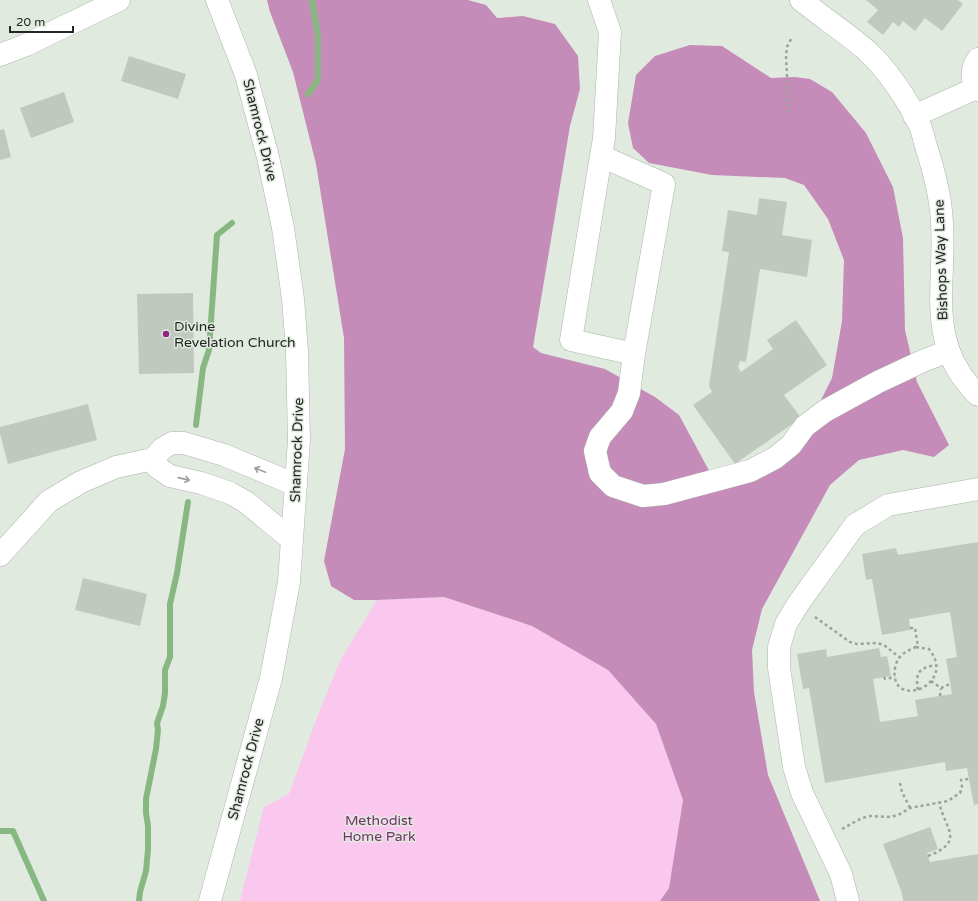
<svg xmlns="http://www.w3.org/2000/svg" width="978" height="901" font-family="'Varela Round',sans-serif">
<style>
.green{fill:#fac7ef}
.forest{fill:#c58cb9}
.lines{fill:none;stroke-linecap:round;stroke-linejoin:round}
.stream{stroke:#88b882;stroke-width:6}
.building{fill:#c0c9be}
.minor-casing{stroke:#acb5ab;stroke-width:23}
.path{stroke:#9ca39b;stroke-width:2.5;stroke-dasharray:3 3;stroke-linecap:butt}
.minor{stroke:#fff;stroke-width:22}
.oneway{stroke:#9c9e9c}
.poi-dot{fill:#942484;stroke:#e1eadf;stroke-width:1.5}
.labels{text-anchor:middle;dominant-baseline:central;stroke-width:3;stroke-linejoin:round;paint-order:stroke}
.street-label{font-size:14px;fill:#232723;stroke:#e1eadf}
.poi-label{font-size:14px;fill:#232723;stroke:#e1eadf;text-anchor:start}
.park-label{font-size:14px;fill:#76316a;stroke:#e1eadf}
</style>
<rect width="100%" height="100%" fill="#e1eadf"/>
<!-- green -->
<path class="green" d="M443,597L532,626L608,670L656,724L683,800L669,888L660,901H240L264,807L289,794L321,707L341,659L377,600Z"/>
<!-- forest -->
<path class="forest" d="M267,0H468L486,5L497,18L523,16L555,24L578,56L580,89L570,126L533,347L541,353L605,369L655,397L679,415L712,476L733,484L804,434L832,378L842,321L844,260L828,219L804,185L785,178L712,175L649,163L633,148L628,123L636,75L655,56L690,45L722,46L771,78L795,77L810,79L832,92L866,133L893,187L903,238L905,330L917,382L949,445L934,457L903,450L859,460L830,485L762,609L752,650L754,692L768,775L820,901H660L669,888L683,800L656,724L608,670L532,626L444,597L377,600H354L331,586L324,561L345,449L344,338L316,164L293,72L270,12Z"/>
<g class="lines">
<!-- stream -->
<path class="stream" d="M308,94L318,80V36L312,0
M196,425L203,368L209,350L217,235L232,223
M0,831H13L44,901
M139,901L140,892L146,871L148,850V826L146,813V799L156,749L158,730L157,723L163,706L165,693V670L170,657V604L177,573L188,502"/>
</g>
<!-- building -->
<path class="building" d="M866,0H958L963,4L942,31L925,18L915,31L903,21L899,27L893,22L883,35L867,22L878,10Z
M129,56L186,74L178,99L121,81Z
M64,92L74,122L31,138L20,108Z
M4,129L11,157L0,160V130Z
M759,198L787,202L782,235L812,240L807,277L760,269L746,362L740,361L738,367L741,372L773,349L767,340L796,320L827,365L784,395L801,418L735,464L693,405L712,392L709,386L729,252L722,251L728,210L757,215Z
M193,293L194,373L139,374L137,294Z
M88,404L97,440L8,464L0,434V427Z
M978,542V804L974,805L967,768L946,771L945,762L825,783L809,688L803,689L797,654L826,649L827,657L879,648L881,657L887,656L891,676L873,679L880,722L918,716L915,700L952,694L946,659L957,657L950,612L909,619L910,630L882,635L872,579L866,580L862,554L896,548L898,555Z
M83,578L147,594L140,626L75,610Z
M930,827L938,849L927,853L930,862L978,854V901H903L902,893L883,844Z"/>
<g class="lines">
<defs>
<path id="minor" d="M599,0L610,32L604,138L601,156L571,340L634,354L664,184L601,156
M801,0C822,17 845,32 866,50C887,69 908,100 920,126C923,133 924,140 926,146C934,171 941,197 942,223C946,287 925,344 978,395
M0,55L26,45L119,0
M978,59C971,68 971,81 978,90
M914,116L976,88
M634,354L629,393L622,411L600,437L595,451L600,473L613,486L643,496L664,494L750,471L775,458L791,445L805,426L825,411L878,382L925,360L949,351
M153,459L157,467L170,476L201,483L230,493L246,502L292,540
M0,555L49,501L81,482L116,467L153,459L163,448L172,443H184L224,455L296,485
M210,901L271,678L289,582L299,440L297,351L293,299L283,228L268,157L246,75L217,0
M848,901L841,874L802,793L794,767L779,668V647L786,624L798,604L855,525L888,505L978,489"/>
</defs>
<!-- minor casing -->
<use href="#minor" class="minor-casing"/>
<!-- path -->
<path class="path" d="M789,113L786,56L787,47L792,37
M815,617L850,642L857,644L877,643L884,645L899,657
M910,628H915L918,647
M916,647L929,649C959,686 888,711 895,668C897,656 906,651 916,647Z
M884,677L885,679L895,677
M931,681L941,688L950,684
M918,690C915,672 919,668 936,665
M940,696L941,689
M900,783L902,792L910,808
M842,829L862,818L870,816L891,817L900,814L910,808L948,801L960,793L962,787L961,780L969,779
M928,856C966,841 945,830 939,802"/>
<!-- minor -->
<use href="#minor" class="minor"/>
</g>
<!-- one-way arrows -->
<defs><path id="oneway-shaft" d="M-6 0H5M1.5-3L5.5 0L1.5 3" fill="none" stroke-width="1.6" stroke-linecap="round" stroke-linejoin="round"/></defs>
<g class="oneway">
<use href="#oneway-shaft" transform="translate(260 470) rotate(-158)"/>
<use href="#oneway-shaft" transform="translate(184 479) rotate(13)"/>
</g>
<!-- markers -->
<circle class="poi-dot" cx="166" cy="334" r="4"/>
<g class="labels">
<!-- street labels -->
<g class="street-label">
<text transform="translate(260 130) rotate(76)">Shamrock Drive</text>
<text transform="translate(941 260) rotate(-92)">Bishops Way Lane</text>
<text transform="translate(297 450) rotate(-88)">Shamrock Drive</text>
<text transform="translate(246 769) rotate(-75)">Shamrock Drive</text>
</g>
<!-- poi labels -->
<g class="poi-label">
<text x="174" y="326">Divine<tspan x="174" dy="16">Revelation Church</tspan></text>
</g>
<!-- park labels -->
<g class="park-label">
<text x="379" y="820">Methodist<tspan x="379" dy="16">Home Park</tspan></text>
</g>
</g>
<!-- scale -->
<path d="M10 26v6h63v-6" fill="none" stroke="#232723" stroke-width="2"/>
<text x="16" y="26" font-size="12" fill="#232723" stroke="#e1eadf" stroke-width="3" paint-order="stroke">20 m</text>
</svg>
